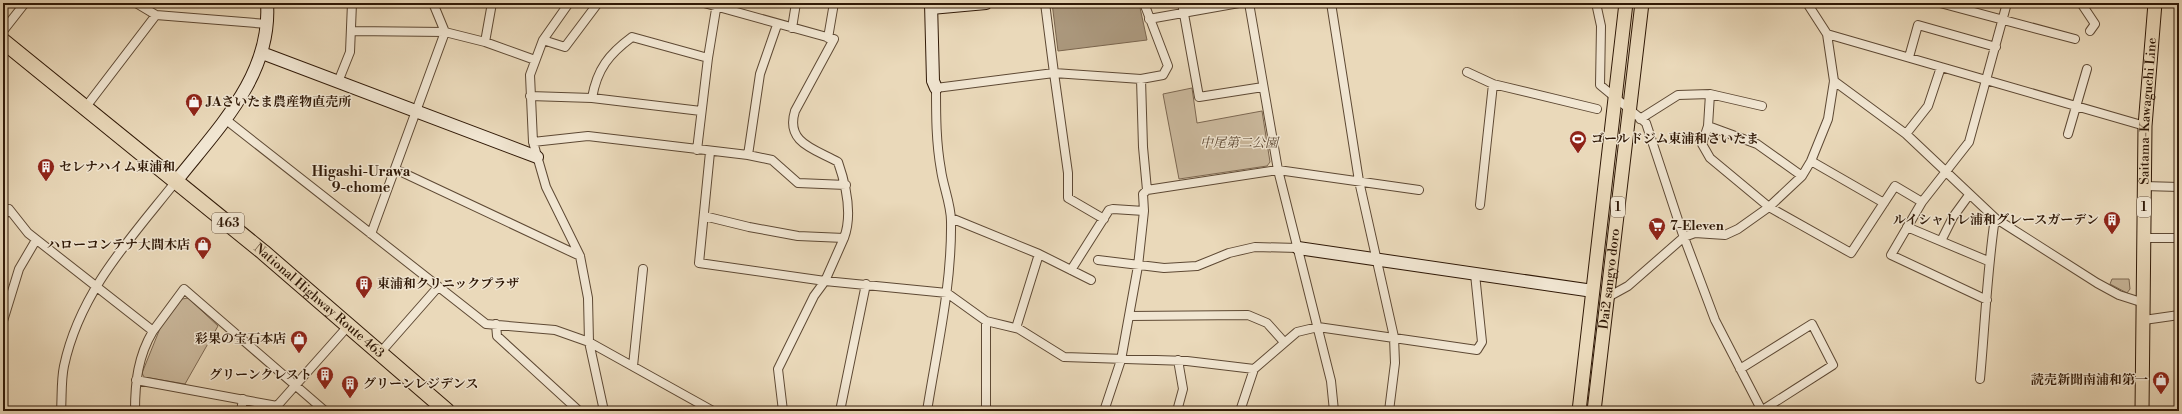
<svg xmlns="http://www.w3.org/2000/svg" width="2182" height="414" font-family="'Libre Bodoni','Noto Serif JP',serif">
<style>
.green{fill:#cab89c;stroke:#7d6852}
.water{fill:#ab987d;stroke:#7a654e}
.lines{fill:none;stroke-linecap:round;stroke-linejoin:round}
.street-casing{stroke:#5e4934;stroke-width:10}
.secondary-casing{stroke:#301907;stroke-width:14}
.primary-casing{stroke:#301907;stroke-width:15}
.highway-casing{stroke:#301907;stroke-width:17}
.street{stroke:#f1e6d2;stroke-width:8}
.secondary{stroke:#f1e6d2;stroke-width:12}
.primary{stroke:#ead9ba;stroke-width:13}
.highway{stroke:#ead9ba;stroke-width:15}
.labels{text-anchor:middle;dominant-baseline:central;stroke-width:3;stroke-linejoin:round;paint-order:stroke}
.shield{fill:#f1e6d2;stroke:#6a5644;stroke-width:1}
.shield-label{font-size:12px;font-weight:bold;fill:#301907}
.poi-label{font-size:13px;font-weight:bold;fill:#301907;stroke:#f1e6d2;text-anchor:start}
.street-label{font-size:13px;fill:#301907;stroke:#f1e6d2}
.park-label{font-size:13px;font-style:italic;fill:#5e4934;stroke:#f1e6d2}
.neighbourhood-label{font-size:14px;font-weight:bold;fill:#301907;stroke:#f1e6d2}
</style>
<rect width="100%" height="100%" fill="#ead9ba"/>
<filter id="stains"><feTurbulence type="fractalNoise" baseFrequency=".005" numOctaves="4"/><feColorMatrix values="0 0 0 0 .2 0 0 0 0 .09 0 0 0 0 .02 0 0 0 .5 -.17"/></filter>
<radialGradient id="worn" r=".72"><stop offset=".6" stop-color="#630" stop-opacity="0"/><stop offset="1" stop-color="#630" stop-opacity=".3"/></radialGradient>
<!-- green -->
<path class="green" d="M1192,88L1197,123L1262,111L1270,162L1267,166L1179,179L1163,94Z
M2112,279H2129L2130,289L2127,293L2110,284Z
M188,298L218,326L185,384L144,377L142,373L161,326L182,299Z"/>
<!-- water -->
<path class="water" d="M1052,3H1139L1147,40L1058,51Z"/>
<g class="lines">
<defs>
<path id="street" d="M136,3L156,15L267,24
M569,3L543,40L530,75L533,142L546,187L580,256L588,298L589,342L604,411
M704,3L834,39L795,111C785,143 815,149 838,162C846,185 853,214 844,238
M1045,3L1054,73L1141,79L1163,75L1168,66L1144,3
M1182,3L1199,97L1263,87
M1249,3L1278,170L1331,381L1334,411
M1331,3L1359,181L1394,337L1395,363L1389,411
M1596,3L1601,26L1600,85L1646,123L1682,232L1715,320L1762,411
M1940,3L2075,39
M2007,3L1986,80L2145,126
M2081,3L2095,24L2090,31
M1149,19L1239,3
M792,28L796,3
M3,31L25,3
M351,31L445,32L485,42L535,60
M1827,34L1986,80L1969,142L1922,202L1891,255L1987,300
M828,38L834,3
M543,40L565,47L598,3
M485,42L492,3
M1909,57L1918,25L1996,47
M1467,72L1493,84L1597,109
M1141,79L1143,147L1147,190
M1834,81L1906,134L1995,218L2097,283L2119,295L2144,303
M338,82L350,52L352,3
M1710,94L1708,126L1702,144L1710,158L1769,207L1851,253L1895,186L1922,202
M530,96L592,98L701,111
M592,98C597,69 609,54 632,37L708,58
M85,108L156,15
M225,119L486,324L555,330L589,342L713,411
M1640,119L1678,95L1710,94L1762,106
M1708,126L1757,144L1802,176
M3,134V137
M1906,134L1928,106L1941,67
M2068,134L2087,69
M533,142L588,136L748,155L772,160L798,183L846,185
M697,150L708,58L717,3
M710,152L699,263L825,281L947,293L986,321L1019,329L1064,357L1187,361L1254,369L1297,332L1318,327L1477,350L1482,342L1475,274
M748,155L760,74L777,25
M1811,161L1884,203
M395,169L580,256
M2144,186L2179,187
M1480,205L1493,84
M3,216L9,209L28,233L153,331C138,356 135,382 135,411
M704,216L749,227L798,236L844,238L825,281L814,296L778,369L783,411
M951,218L1039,254L1091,280
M1907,227L1988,261
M371,234L445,32L433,3
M2144,238H2179
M1941,241L1953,217L1969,195
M1098,260L1164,268L1197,266L1229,253L1255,247L1298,248
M1071,270L1109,210L1113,209L1144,211L1143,194L1147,190L1278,170L1419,190
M1608,297L1628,286L1684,237L1695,233L1725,235L1738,229L1769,207L1802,176L1811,161L1828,119L1834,81L1827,34L1807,3
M1129,316L1248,315L1267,323L1284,342
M2144,320L2179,315
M3,321L19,269L36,240
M496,324L497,336L579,411
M1016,328L1039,254
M153,331L184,289L325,411
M380,353L438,287
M633,366L643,269
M1740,369L1812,324L1833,365L1761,411
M1980,379C1985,325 1987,271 1995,218
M136,380L277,406L349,325
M61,411C62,396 61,380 64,366C80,291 131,238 177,180
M241,411L243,399
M840,411L866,284
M927,411C937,348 952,285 951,221C951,204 943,186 941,170C936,142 936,116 936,88L1054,73L1068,173V198L1104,219
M986,411V321
M1104,411L1121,360L1138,266L1144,211
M1177,411L1183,389L1178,360
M1240,411L1254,369
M1451,411H1454"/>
<path id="secondary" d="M931,3L933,81L936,88
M931,8L986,3
M262,53L537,157
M177,180C218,128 272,75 267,3
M1298,248L1593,291"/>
<g id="primary">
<path d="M1579,411L1626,3"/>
<path id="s1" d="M1594,411L1642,3"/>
<path id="s2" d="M2142,411L2145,126L2155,3"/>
</g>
<g id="highway">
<path id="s3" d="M3,41L263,252L447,411"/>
</g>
</defs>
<!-- street casing -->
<use href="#street" class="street-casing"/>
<!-- secondary casing -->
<use href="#secondary" class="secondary-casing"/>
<!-- primary casing -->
<use href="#primary" class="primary-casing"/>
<!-- highway casing -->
<use href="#highway" class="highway-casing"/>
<!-- street -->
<use href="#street" class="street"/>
<!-- secondary -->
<use href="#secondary" class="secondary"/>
<!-- primary -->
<use href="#primary" class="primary"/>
<!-- highway -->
<use href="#highway" class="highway"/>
</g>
<!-- icons -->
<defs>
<symbol id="shop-pin" viewBox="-11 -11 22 30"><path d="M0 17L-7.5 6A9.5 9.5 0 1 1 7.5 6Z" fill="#8f2418" stroke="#f1e6d2"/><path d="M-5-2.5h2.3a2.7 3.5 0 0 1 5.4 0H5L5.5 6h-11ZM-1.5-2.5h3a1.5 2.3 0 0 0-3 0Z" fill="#fff"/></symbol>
<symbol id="stadium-pin" viewBox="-11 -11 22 30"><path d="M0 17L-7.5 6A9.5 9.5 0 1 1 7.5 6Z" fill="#8f2418" stroke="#f1e6d2"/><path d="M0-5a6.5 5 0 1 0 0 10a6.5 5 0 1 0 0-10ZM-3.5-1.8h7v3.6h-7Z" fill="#fff"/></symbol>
<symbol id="building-pin" viewBox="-11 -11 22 30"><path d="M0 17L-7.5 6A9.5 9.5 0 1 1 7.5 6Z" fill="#8f2418" stroke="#f1e6d2"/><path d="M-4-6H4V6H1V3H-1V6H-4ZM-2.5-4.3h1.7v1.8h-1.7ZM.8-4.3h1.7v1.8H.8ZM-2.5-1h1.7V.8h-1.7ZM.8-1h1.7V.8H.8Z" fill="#fff"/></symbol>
<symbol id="supermarket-pin" viewBox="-11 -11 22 30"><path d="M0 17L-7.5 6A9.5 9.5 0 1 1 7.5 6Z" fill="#8f2418" stroke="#f1e6d2"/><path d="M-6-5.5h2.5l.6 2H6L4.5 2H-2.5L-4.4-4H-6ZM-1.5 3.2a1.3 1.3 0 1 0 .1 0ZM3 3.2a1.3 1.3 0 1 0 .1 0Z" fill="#fff"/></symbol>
</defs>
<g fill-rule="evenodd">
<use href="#shop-pin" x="184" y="92" width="20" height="27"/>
<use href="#stadium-pin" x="1568" y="129" width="20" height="27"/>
<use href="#building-pin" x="36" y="157" width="20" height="27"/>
<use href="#building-pin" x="2102" y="210" width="20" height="27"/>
<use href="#supermarket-pin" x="1647" y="216" width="20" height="27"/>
<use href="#shop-pin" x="193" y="235" width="20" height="27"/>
<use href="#building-pin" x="354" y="274" width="20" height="27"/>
<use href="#shop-pin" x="289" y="329" width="20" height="27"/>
<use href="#building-pin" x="315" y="365" width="20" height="27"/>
<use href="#shop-pin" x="2151" y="370" width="20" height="27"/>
<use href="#building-pin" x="340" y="374" width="20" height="27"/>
</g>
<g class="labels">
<!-- shield labels -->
<g class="shield">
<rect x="1611" y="197" width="14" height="20" rx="3"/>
<rect x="2137" y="197" width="14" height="20" rx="3"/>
<rect x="212" y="213" width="32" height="20" rx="3"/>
</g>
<g class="shield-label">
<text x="1618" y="207">1</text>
<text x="2144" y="207">1</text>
<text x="228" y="223">463</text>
</g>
<!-- poi labels -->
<g class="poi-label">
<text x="207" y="102">JAさいたま農産物直売所</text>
<text x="1591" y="139">ゴールドジム東浦和さいたま</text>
<text x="59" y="167">セレナハイム東浦和</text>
<text x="2099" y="220" text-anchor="end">ルイシャトレ浦和グレースガーデン</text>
<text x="1670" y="226">7-Eleven</text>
<text x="190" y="245" text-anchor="end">ハローコンテナ大間木店</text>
<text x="377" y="284">東浦和クリニックプラザ</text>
<text x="286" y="339" text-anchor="end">彩果の宝石本店</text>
<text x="312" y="375" text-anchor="end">グリーンクレスト</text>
<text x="2148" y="380" text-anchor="end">読売新聞南浦和第一</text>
<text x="363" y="384">グリーンレジデンス</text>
</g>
<!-- street labels -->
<g class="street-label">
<text stroke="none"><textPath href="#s2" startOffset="300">Saitama-Kawaguchi Line</textPath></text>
<text stroke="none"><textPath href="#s1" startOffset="133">Dai2 sangyo doro</textPath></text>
<text stroke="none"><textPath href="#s3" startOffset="409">National Highway Route 463</textPath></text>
</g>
<!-- park labels -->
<g class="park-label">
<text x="1239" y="143">中尾第二公園</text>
</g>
<!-- neighbourhood labels -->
<g class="neighbourhood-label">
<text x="361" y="172">Higashi-Urawa<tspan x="361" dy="16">9-chome</tspan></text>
</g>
</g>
<!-- margin -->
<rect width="2182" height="414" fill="none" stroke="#ead9ba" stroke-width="16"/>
<rect x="4" y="4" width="2174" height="406" fill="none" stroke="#301907" stroke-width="2"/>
<rect x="8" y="8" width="2166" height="398" fill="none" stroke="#301907"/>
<rect width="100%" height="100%" filter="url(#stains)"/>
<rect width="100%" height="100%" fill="url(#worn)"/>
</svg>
